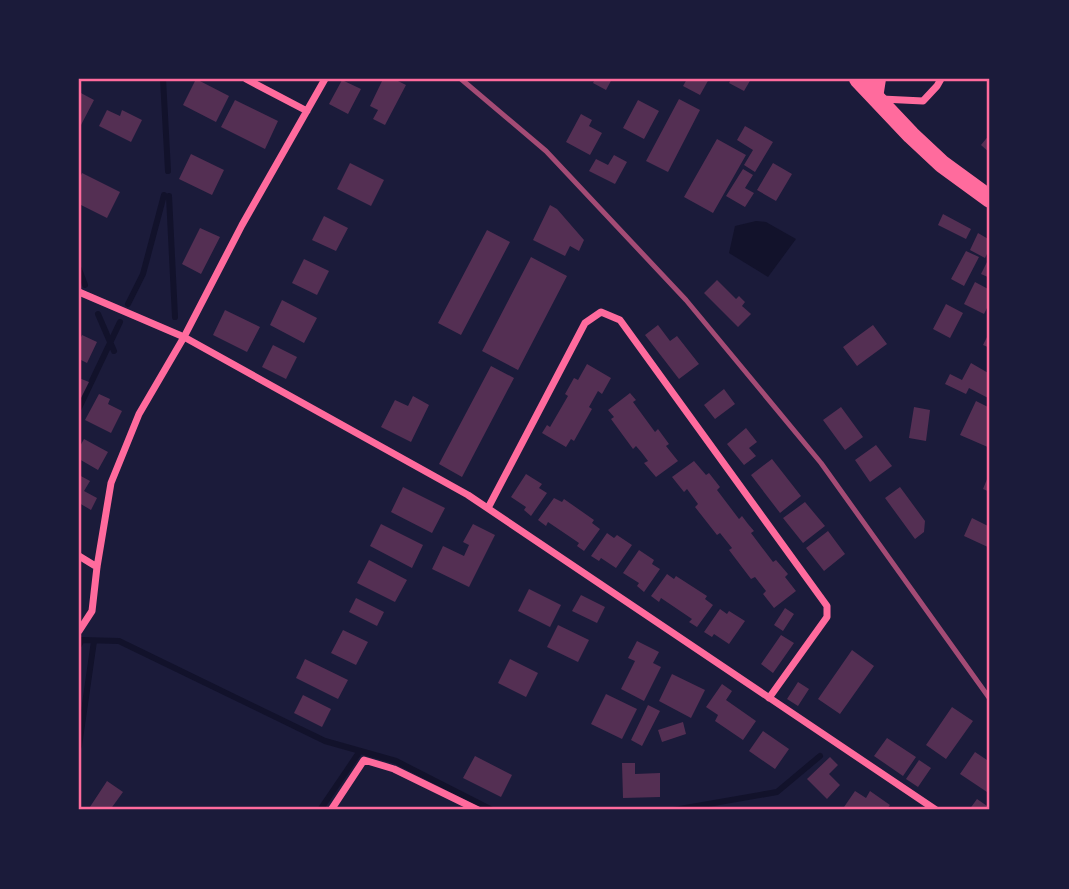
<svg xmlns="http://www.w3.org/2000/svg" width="1069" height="889" font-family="Figtree,sans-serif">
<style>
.water{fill:#12122b}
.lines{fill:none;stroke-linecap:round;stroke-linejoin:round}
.stream{stroke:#12122b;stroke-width:6}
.building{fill:#542f53}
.minor{stroke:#ff6b9d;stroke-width:7}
.secondary{stroke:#ff6b9d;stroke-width:14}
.trunk{stroke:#ff6b9d;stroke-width:18}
.rail{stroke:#a44b75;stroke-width:5}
.neatline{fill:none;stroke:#ff6b9d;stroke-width:2.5}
</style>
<rect width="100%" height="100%" fill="#1b1b3a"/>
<!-- water -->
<path class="water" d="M756,221L766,222L796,239L768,277L729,253L735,226Z"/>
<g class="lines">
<!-- stream -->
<path class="stream" d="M163,79L168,171
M169,196L175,317
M79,269L85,285
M128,304L143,274L164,195
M98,314L114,351
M79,408L120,322
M79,645L82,640L119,641L325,741L396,761L492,810
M79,746L94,641
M320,810L360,751
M674,810L777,792L820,756"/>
</g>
<!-- building -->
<path class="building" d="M196,79L229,96L216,122L183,105Z
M383,79H394L406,85L385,125L373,119L378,110L370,106Z
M595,79H612L606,90L593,83Z
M687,79H709L700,95L683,86Z
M731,79H751L744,91L729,83Z
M342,80L361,89L348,114L329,104Z
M79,92L94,100L81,125L79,123Z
M679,99L700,110L668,172L646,161Z
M235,100L278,121L265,149L221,127Z
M638,100L659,111L644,139L623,128Z
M107,110L120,116L122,110L142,120L131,142L99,126Z
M581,114L592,120L589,126L602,133L590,155L566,142Z
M745,126L773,142L755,172L744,165L753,150L737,140Z
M990,134V153L981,145Z
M717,139L746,155L713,213L684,197Z
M191,154L224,170L212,195L179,179Z
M614,155L627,162L615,184L589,171L596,159L608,165Z
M350,163L384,180L371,206L337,189Z
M773,163L792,174L776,201L757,190Z
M743,169L753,175L745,188L754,193L745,207L726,196Z
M82,173L120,192L107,218L79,204V180Z
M550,205L557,209L584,240L579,251L570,246L565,256L533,240Z
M943,214L971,229L966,239L938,225Z
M324,216L348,228L336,251L312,240Z
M200,228L220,237L201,274L182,264Z
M487,230L510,242L461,335L438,323Z
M978,233L990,240V248L985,258L970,250Z
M966,251L979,257L964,286L951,279Z
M990,256V278L981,274Z
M531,257L567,276L518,370L482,351Z
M304,259L329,271L317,295L292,283Z
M717,280L736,299L739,296L745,302L742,306L751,314L738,327L704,293Z
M975,282L990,290V302L984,314L964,304Z
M282,300L317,318L304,343L270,325Z
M946,304L963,313L950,338L933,329Z
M225,310L260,327L247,352L213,335Z
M658,325L670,341L677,336L699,364L679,379L645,335Z
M873,325L887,344L857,366L843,347Z
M990,331V348L983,345Z
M82,335L97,342L87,363L79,359V341Z
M273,345L297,357L286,379L262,367Z
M971,363L990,374V399L969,388L966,394L945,384L950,374L962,380Z
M587,364L611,378L602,394L598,391L589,407L592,409L574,441L571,439L566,447L542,433L547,425L550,427L568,396L565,394L574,378L578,380Z
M491,366L514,378L462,477L439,464Z
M79,378L89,382L79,402Z
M724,389L735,404L715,419L704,405Z
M630,393L636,400L633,402L655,432L658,429L669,444L666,446L678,461L656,477L644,463L648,461L642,453L636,446L633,449L611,419L614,417L608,410Z
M99,394L110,399L108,404L122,411L111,433L85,420Z
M413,396L429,405L411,442L381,427L395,400L408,406Z
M976,401L990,408V448L960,435Z
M841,407L863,437L845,450L823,420Z
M914,407L930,410L926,441L909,438Z
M746,428L757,442L749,448L756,456L744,465L727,444Z
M84,439L108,452L98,470L79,459V448Z
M876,445L892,466L870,482L855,460Z
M772,459L801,496L780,513L751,475Z
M694,461L706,475L709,473L720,487L717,490L739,519L742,516L748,524L754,531L751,533L773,562L776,560L788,574L785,577L796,591L774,608L763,594L766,591L755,577L751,579L729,550L732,548L720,533L717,535L695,507L698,504L687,489L684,492L672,477Z
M990,472V492L983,489Z
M526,474L542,484L539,488L547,493L531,516L524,510L526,507L511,497Z
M79,475L90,481L84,491L97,498L91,510L79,503Z
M403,487L445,508L432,533L391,512Z
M900,487L925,521L924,532L915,539L885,498Z
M554,498L562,502L564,499L594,520L592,523L600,529L584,551L577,546L579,543L548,522L546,526L538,520Z
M805,502L825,526L803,543L783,518Z
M972,518L990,527V548L964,536Z
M381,524L423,545L412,568L370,546Z
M473,524L495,535L469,587L432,569L443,546L464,556L469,545L463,542Z
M828,531L845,554L824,571L806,548Z
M607,533L614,538L617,535L632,545L616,568L601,558L599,561L591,556Z
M639,550L654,560L652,564L660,569L644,592L637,586L639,583L623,573Z
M369,560L407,580L395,602L357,583Z
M667,574L674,579L676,576L707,596L705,599L713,605L697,627L689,622L692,619L661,598L659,602L651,596Z
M529,589L561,605L550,627L518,611Z
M581,595L605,607L597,623L572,611Z
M356,598L384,612L377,626L349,612Z
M785,608L794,614L783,631L774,625Z
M720,609L727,614L729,611L745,621L729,644L714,634L712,637L704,632Z
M558,625L589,640L578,662L547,647Z
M343,630L368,642L356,665L331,653Z
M781,635L794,643L773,673L761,664Z
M637,641L659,652L653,663L661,667L644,701L621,689L635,661L628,658Z
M852,650L874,666L840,714L818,699Z
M305,659L348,680L338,699L296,678Z
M510,659L538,673L526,697L498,683Z
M672,674L705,690L691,718L659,701Z
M798,682L809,689L798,706L787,699Z
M722,684L732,691L726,700L756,721L743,740L715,721L718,715L706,707Z
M606,694L637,709L622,739L591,724Z
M303,695L331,709L322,727L294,713Z
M648,705L660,711L642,746L631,740Z
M952,707L973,721L946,759L926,745Z
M683,722L686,734L662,742L658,730Z
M763,731L789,749L775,769L749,751Z
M887,738L916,757L903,776L874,756Z
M975,752L990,762V794L960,774Z
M475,756L512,775L501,797L463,778Z
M830,757L838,765L829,774L840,785L827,799L807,779Z
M919,760L931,768L918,787L906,779Z
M622,763H635V774L660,773V797L623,798Z
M107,781L123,792L110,810H88Z
M855,791L866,798L870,791L890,805L886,810H842Z
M977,799L990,808V810H969Z"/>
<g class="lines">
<!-- minor -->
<path class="minor" d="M246,79L307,111
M882,99L923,101L937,86L941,79
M79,292L184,337L468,495L936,810
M488,508L585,323L601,312L620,320L827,606V617L769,698
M79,556L97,567
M79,631L92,611L97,567L111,483L139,414L184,337L242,225L325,79
M331,810L364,760L394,769L478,810"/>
<!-- secondary -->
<path class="secondary" d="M876,98L879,79"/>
<!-- trunk -->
<path class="trunk" d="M858,79L911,135L942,164L990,199"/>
<!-- rail -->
<path class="rail" d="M461,79L546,151L686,300L821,463L990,699"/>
</g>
<!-- border -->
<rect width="1069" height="889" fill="none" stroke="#1b1b3a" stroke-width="161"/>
<rect x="80" y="80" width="908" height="728" class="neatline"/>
</svg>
